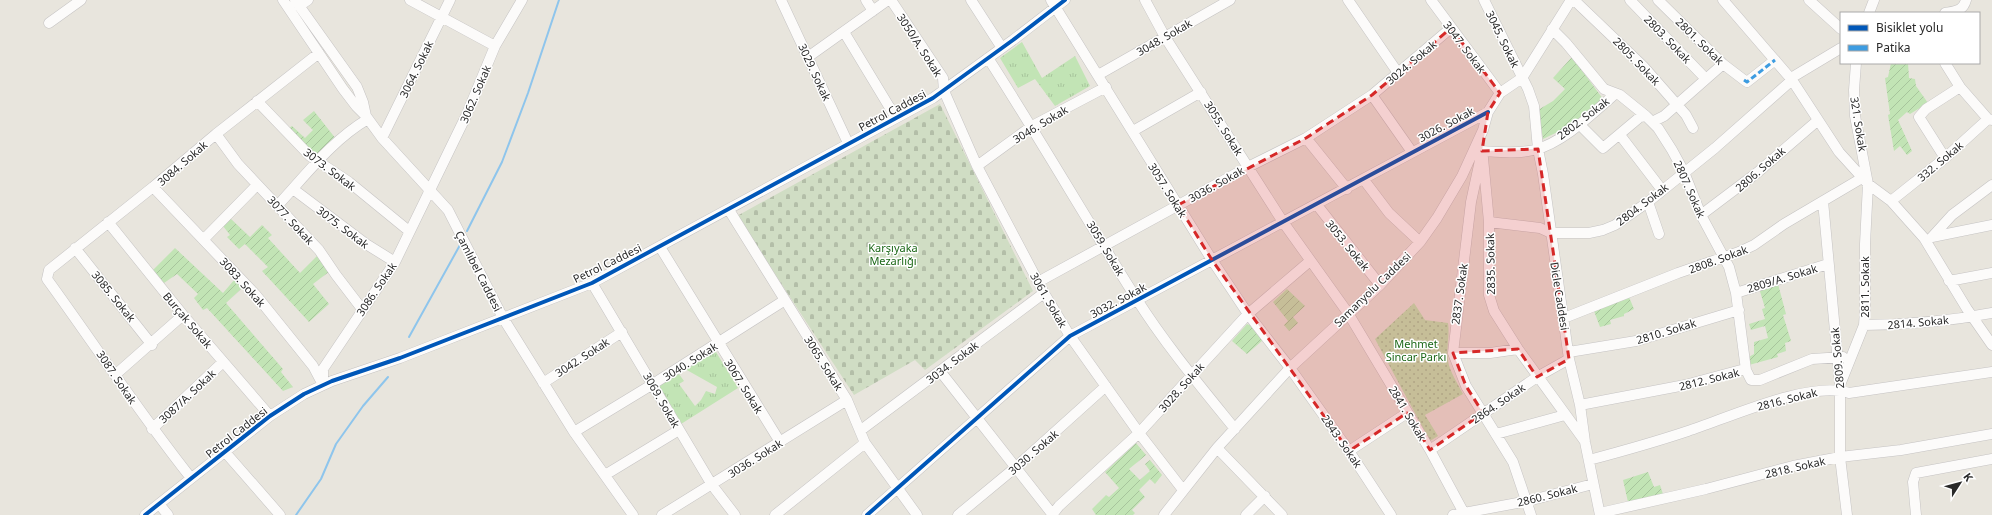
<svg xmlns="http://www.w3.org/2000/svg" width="1992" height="515" font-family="'Noto Sans',sans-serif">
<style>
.grass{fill:url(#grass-tufts)}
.cemetery{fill:url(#cemetery-stones)}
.park{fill:url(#park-dots)}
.garden{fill:url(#garden-furrows)}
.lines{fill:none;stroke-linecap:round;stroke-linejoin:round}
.stream{stroke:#8ec5ec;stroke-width:2}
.minor-casing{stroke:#c5c3c3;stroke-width:11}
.minor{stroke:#fcfbfa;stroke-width:10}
.quiet{stroke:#3d9ce1;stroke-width:3;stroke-dasharray:6 3;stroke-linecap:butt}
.cycleway-casing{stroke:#fff;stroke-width:6}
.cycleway{stroke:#0057b8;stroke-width:4}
.marked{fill:#d62828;fill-opacity:0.2;stroke:#d62828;stroke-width:3;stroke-dasharray:8 5;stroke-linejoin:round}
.labels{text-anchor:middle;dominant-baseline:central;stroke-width:3;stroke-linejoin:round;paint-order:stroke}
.street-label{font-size:11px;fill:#292929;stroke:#fff}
.park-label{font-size:11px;fill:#1b6717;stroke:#fff}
</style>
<defs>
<pattern id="grass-tufts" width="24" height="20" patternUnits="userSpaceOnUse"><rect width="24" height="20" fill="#c2e4b5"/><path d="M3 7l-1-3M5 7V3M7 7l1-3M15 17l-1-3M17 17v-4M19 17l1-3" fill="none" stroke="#a7c49c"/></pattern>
<pattern id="cemetery-stones" width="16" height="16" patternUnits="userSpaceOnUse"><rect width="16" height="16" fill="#d0ddc4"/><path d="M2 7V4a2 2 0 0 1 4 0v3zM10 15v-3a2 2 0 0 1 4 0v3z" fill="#b3bea8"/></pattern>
<pattern id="park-dots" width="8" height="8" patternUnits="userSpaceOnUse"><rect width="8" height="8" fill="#c2e4b5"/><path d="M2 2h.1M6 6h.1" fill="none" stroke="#a7c49c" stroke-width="1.8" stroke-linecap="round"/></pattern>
<pattern id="garden-furrows" width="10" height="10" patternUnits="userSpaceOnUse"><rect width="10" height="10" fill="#c2e4b5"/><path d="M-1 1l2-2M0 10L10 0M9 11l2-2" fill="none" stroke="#a7c49c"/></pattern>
</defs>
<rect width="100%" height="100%" fill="#e8e5dd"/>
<!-- grass -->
<path class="grass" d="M1022,42L1042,78L1075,56L1090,86L1055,106L1035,79L1018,88L1000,58Z
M716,352L738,388L681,424L659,388V386L679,374L684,381L679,384L695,406L701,400L706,391L715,394L717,387L685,369Z"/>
<!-- cemetery -->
<path class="cemetery" d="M940,104L1033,291L925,370L915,360L854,395L737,216Z"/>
<!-- park -->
<path class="park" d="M1414,303L1425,320L1448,323C1450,336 1446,348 1448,361C1450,372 1458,384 1463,394L1425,415L1438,436L1430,441L1375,339Z"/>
<!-- garden -->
<path class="garden" d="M1572,57L1603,99L1570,126L1543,139L1538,110L1553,101L1565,89L1553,78Z
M1891,63H1908L1909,78L1915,79L1916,86L1928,103L1910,114L1907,112L1898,120L1912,151L1907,155L1900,146L1894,151L1888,115L1890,114L1885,78L1888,77Z
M314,111L336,139L315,155L289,128L292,126L305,138L313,130L303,120Z
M230,218L250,237L262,225L272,235L268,238L300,273L318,255L330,271L313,284L329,304L309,322L262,271L268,267L245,244L239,249L227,237L230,235L223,226Z
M175,248L223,293L235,279L242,288L226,303L283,369L281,372L293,387L283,391L207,308L203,310L194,298L198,294L177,274L164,283L153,270Z
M1778,284L1786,314L1783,315L1791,341L1785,343L1786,351L1777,354L1778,357L1749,365L1747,358L1754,354V342L1768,338L1765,326L1751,330L1749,324L1765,319L1762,309L1765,308L1759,288Z
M1287,289L1305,306L1293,317L1298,323L1289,331L1284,325L1288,321L1273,302Z
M1629,297L1634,309L1624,314V316L1610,320L1611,324L1600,327L1594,311Z
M1247,324L1252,326L1263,340L1247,354L1232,341Z
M1136,443L1146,455L1129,469L1140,480L1150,471L1145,464L1150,460L1162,475L1155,484L1150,479L1139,490L1145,497L1132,510L1135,513L1133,515H1096L1092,509L1106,495L1109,497L1119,488L1105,472Z
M1648,472L1654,487L1660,485L1663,494L1628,502L1623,480Z"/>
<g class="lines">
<!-- stream -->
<path class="stream" d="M467,231L502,162L528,93L559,0
M409,337L460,245
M296,515L321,479L336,444L363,406L388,377"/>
<defs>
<path id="minor" d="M283,0L343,89L356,106L366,116L363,102L357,87L295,0
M410,0L495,46
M781,0L848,143
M866,0L873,11
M891,0L943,78L944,91L977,166L1044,293L1070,336L1139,433L1183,490
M971,0L1002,48
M1051,0L1212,260L1248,314L1290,368L1349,451L1391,515
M1145,0L1165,37L1283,222L1348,313L1430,450L1465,515
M1348,0L1398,73
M1431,0L1500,93
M1484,0L1528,89L1534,106L1538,149L1543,174L1569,359L1580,405L1585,442L1600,515
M1574,0L1643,66L1686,115L1693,128
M1630,0L1706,79
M1658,0L1723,64L1744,80L1747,82L1775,60
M1723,0L1792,80L1839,152L1868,184L1891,201L1924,238L1967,309L1992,345
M1809,0L1841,29
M299,6L308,0
M1869,13L1874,0
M1945,13C1956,11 1963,11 1966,0
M49,23L81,0
M1552,29L1566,43L1604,89L1620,95L1646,116L1658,128L1672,150L1684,172L1701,215L1729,267L1736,293L1746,370
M844,32L896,118
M808,57L888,0
M988,58C1039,137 1086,219 1136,298C1165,344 1201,387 1235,429
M1945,63L1960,87L1988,119L1992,120
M1098,75L1230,0
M1791,78L1841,48
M1372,95L1412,152
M257,101L310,156L349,182L409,231
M366,116L382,138L448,210L503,318L574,432L633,515
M1652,122L1664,116L1723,64
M1579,124L1603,148L1640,117L1646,116
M1133,131L1201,92
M216,134L238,164L319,250L336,275L362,309
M1620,135L1662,190
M382,138L450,0
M1306,138L1347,189
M1483,158L1489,222V295L1494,311L1518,349L1584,440
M1945,158L1919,117L1926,109L1960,87
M977,166L1032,126L1106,87
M1364,180L1389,213L1420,242
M153,187L255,294L313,366L322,383
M293,189L366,244L395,262
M1823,201L1840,385V457L1847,515
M1891,201L1945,158L1988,119
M1648,202L1659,234
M278,205C306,175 332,140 368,119
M1317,205L1380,285
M729,210L847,400L865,443L917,515
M1701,215L1758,172L1817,121
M108,222L183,315L270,416
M1489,222L1540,228L1551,233H1589L1603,230L1615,225L1648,202L1715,148L1792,80
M1932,237L1952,215L1992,185
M1932,237L1992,225
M204,239L257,185
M660,247L780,442
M75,248L152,345
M1949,281L1992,273
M1038,282L1248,167L1306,138L1372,95L1451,28
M592,283L712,485L735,515
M1736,293L1828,264
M1564,318L1678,273L1739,252L1754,245L1784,224L1862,178
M1864,325C1906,325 1951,321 1992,313
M1569,352L1636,341L1739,310
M1453,353H1490L1518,349
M940,371L1053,515
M115,375L183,315
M543,383L622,332
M323,385V369L395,262L466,116L495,46L522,0
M1840,385L1864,325L1865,310V244L1868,184L1855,116L1854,90L1856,63
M1580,405L1685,385L1741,370H1746L1751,380H1760L1812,359L1843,357
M152,429L223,362
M861,430L1044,293
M574,432L653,384L785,300
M1496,434L1565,415
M1217,448L1282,515
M1430,450L1537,377L1569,359
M1349,451L1407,413
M225,452L280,515
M1589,460C1623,451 1655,442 1688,431C1728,418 1810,380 1849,393L1992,372
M605,475L679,430
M191,478C140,414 95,345 47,279L49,270L153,187L216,134L319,53
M159,504L168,515
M1600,513L1706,489L1793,466L1840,457L1901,450L1992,434
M145,515L270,416L304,394L332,381L400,358L592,283L933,98L1013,40L1065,0
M662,515L847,400
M775,515L865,443
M867,515L1070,336L1488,112
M958,515L1016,467L1106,386
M1052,515L1059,506L1139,433L1248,314L1310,261
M1164,515L1217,448L1290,368L1380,285L1420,242L1437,218L1462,176L1483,130L1488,112L1500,93L1522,78L1571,0
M1246,515L1265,496
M1453,515L1528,501L1593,484
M1531,515L1513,462L1466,386L1453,353L1471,202L1482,151C1498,152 1518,154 1534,150C1563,143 1593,113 1615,94
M1916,515L1913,482L1916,473L1992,459"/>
</defs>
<!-- minor casing -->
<use href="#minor" class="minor-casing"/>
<!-- minor -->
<use href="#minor" class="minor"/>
<!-- quiet -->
<path class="quiet" d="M1744,80L1747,82L1775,60"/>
<defs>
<path id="cycleway" d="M145,515L270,416L304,394L332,381L400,358L592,283L933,98L1013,40L1065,0
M867,515L1070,336L1488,112"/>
</defs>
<!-- cycleway casing -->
<use href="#cycleway" class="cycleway-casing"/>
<!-- cycleway -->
<use href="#cycleway" class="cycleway"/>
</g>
<!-- marked area -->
<path class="marked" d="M1451,28L1500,93L1488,112L1482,151L1538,149L1569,359L1537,377L1518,349L1453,353L1466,386L1483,413L1430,450L1407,413L1349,451L1212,260L1178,205L1306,138L1372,95Z"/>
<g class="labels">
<!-- street labels -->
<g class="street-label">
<text transform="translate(1164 37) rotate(-30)">3048. Sokak</text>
<text transform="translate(1503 39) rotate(64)">3045. Sokak</text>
<text transform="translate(1668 39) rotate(46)">2803. Sokak</text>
<text transform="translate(1700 41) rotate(44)">2801. Sokak</text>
<text transform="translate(920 45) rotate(57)">3050/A. Sokak</text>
<text transform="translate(1465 47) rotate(53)">3047. Sokak</text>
<text transform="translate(1637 61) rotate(46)">2805. Sokak</text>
<text transform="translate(1411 62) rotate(-40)">3024. Sokak</text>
<text transform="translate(416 69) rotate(-64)">3064. Sokak</text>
<text transform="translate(815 72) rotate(65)">3029. Sokak</text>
<text transform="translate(475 94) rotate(-67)">3062. Sokak</text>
<text transform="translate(892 110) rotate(-28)">Petrol Caddesi</text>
<text transform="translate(1583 118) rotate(-37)">2802. Sokak</text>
<text transform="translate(1040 124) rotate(-31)">3046. Sokak</text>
<text transform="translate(1446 124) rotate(-28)">3026. Sokak</text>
<text transform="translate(1859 124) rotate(81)">321. Sokak</text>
<text transform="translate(1224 128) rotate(58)">3055. Sokak</text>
<text transform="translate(1940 161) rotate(-40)">332. Sokak</text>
<text transform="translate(182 163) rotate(-41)">3084. Sokak</text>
<text transform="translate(330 169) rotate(37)">3073. Sokak</text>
<text transform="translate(1760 169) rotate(-41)">2806. Sokak</text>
<text transform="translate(1216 184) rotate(-29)">3036. Sokak</text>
<text transform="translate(1690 189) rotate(66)">2807. Sokak</text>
<text transform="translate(1168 190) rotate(58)">3057. Sokak</text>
<text transform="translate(1642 204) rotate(-37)">2804. Sokak</text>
<text transform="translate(291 220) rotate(47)">3077. Sokak</text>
<text transform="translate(343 227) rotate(37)">3075. Sokak</text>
<text transform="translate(1348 245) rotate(51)">3053. Sokak</text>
<text transform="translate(1106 248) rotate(59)">3059. Sokak</text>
<text transform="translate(1718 259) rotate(-20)">2808. Sokak</text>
<text transform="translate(607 263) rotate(-26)">Petrol Caddesi</text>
<text transform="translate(1490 264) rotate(-91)">2835. Sokak</text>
<text transform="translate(479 271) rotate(63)">Çamlıbel Caddesi</text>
<text transform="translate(1782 278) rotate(-17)">2809/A. Sokak</text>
<text transform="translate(243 282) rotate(48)">3083. Sokak</text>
<text transform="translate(1864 287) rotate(-90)">2811. Sokak</text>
<text transform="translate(376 289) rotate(-56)">3086. Sokak</text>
<text transform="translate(1372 289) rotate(-44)">Samanyolu Caddesi</text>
<text transform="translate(1459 294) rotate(-82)">2837. Sokak</text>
<text transform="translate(114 296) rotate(51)">3085. Sokak</text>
<text transform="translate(1560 296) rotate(81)">Dicle Caddesi</text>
<text transform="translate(1049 300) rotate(60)">3061. Sokak</text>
<text transform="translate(1118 300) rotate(-28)">3032. Sokak</text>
<text transform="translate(188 320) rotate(50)">Burçak Sokak</text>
<text transform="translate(1918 322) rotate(-5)">2814. Sokak</text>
<text transform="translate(1666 331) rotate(-17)">2810. Sokak</text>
<text transform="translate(582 357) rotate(-33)">3042. Sokak</text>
<text transform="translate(1837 358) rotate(-95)">2809. Sokak</text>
<text transform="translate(690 361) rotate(-32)">3040. Sokak</text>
<text transform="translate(952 362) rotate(-37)">3034. Sokak</text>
<text transform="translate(824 363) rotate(58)">3065. Sokak</text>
<text transform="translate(117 377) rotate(56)">3087. Sokak</text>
<text transform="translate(1709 379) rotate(-14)">2812. Sokak</text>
<text transform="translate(744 386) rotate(58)">3067. Sokak</text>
<text transform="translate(1181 387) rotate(-48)">3028. Sokak</text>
<text transform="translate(187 396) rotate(-43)">3087/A. Sokak</text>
<text transform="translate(1787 399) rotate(-14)">2816. Sokak</text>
<text transform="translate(662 400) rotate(60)">3069. Sokak</text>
<text transform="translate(1498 403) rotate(-34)">2864. Sokak</text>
<text transform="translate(1408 413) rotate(59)">2841. Sokak</text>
<text transform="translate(236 432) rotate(-38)">Petrol Caddesi</text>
<text transform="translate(1342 441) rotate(55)">2843. Sokak</text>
<text transform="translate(1033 452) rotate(-41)">3030. Sokak</text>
<text transform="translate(755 458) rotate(-32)">3036. Sokak</text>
<text transform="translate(1795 467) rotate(-13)">2818. Sokak</text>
<text transform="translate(1547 495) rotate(-14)">2860. Sokak</text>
</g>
<!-- park labels -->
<g class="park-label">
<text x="893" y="247">Karşıyaka<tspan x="893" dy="13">Mezarlığı</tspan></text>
<text x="1416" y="343">Mehmet<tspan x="1416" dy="13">Sincar Parkı</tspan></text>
</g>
</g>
<!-- legend -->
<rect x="1840" y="12" width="140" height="52" fill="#ffffff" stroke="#a9a9a9"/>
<rect x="1848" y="25" width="20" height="6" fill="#0057b8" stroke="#a9a9a9"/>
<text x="1876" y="32" font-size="12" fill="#292929">Bisiklet yolu</text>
<rect x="1848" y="45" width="20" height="6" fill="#3d9ce1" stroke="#a9a9a9"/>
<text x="1876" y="52" font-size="12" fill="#292929">Patika</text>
<!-- north arrow -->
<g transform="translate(1960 483) rotate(54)" stroke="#ffffff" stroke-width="3" paint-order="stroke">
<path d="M0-3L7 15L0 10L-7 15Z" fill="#292929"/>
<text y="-6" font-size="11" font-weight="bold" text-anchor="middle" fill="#292929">K</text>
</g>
</svg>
